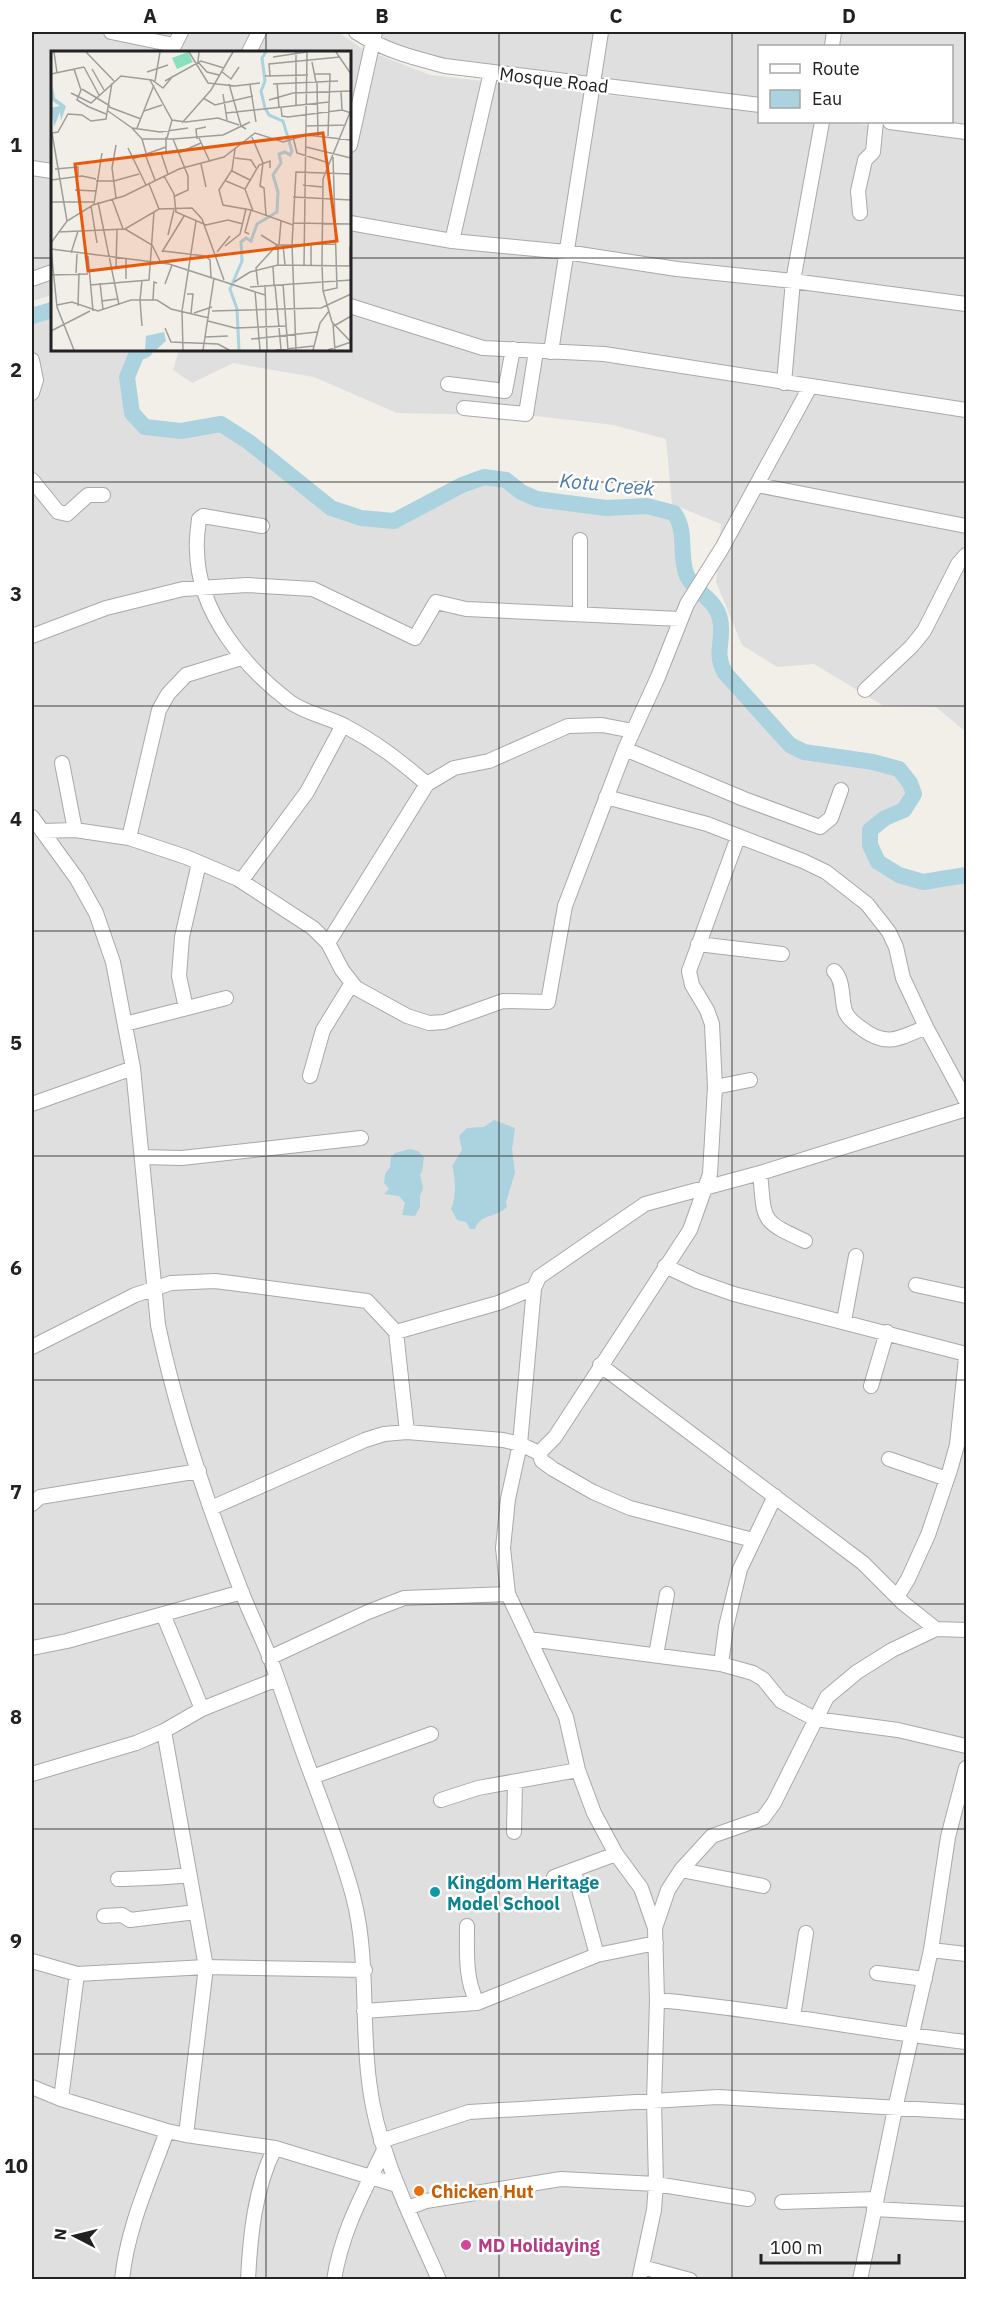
<svg xmlns="http://www.w3.org/2000/svg" width="998" height="2311" font-family="'IBM Plex Sans',sans-serif">
<style>
.residential{fill:#e0dfdf}
.water{fill:#aad3df}
.lines{fill:none;stroke-linecap:round;stroke-linejoin:round}
.river{stroke:#aad3df;stroke-width:16}
.minor-casing{stroke:#a9a9a9;stroke-width:16}
.minor{stroke:#fff;stroke-width:14}
.grid{fill:none;stroke:#222;stroke-width:1.5;stroke-opacity:0.55}
.culture-dot{fill:#0f9aa8;stroke:#fff;stroke-width:2}
.food-dot{fill:#e8710a;stroke:#fff;stroke-width:2}
.hotel-dot{fill:#d1479c;stroke:#fff;stroke-width:2}
.labels{text-anchor:middle;dominant-baseline:central;stroke-width:5;stroke-linejoin:round;paint-order:stroke}
.street-label{font-size:18px;fill:#222;stroke:#fff}
.culture-label{font-size:18px;font-weight:bold;fill:#0d838f;stroke:#fff;text-anchor:start}
.food-label{font-size:18px;font-weight:bold;fill:#c56008;stroke:#fff;text-anchor:start}
.hotel-label{font-size:18px;font-weight:bold;fill:#b23c85;stroke:#fff;text-anchor:start}
.water-label{font-size:20px;font-style:italic;fill:#4a7aab;stroke:#fff}
.inset-river{fill:none;stroke:#aad3df;stroke-width:3}
.inset-road{fill:none;stroke:#9f9d99;stroke-width:1.5}
.view{fill:#e8590c;fill-opacity:0.15;stroke:#e8590c;stroke-width:3}
.inset-edge{fill:none;stroke:#222;stroke-width:3}
.neatline{fill:none;stroke:#222;stroke-width:2}
.grid-label{font-size:20px;text-anchor:middle;font-weight:bold;fill:#222}
</style>
<rect width="100%" height="100%" fill="#f2efe9"/>
<!-- residential -->
<path class="residential" d="M32,32H338L361,48L430,75L759,112L760,122H842L966,137V732L936,707L882,705L814,664L777,667L742,645L716,582L721,524L672,504L666,439L613,425L536,416L397,413L314,377L233,363L192,383L173,370L179,350H350V52H52V295L32,301Z
M370,32H966V125L933,122H952V46H760L759,100L422,55Z
M52,310V350H145L137,353L127,377L132,413L145,427L181,431L221,424L249,442L331,508L361,518L394,521L462,485L484,477L506,480L521,492L537,499L606,508L647,506L674,513L681,528L684,565L687,575L692,583L709,598L718,612L721,622L718,654L719,664L725,673L790,745L804,752L873,762L899,769L910,782L914,794L904,810L885,818L870,830V845L878,862L899,875L923,882L966,875V2279H32V316Z"/>
<!-- water -->
<path class="water" d="M494,1120L515,1128L512,1149L515,1173L506,1202L507,1207C494,1219 481,1213 475,1229H470L466,1222L457,1220L451,1209C456,1198 456,1177 452,1166L462,1150L459,1136L467,1128L484,1127Z
M410,1149L418,1151L424,1157L422,1172L420,1174L423,1188L420,1196V1207L415,1216L402,1215L405,1203L399,1196L384,1194L389,1189L384,1183L385,1174L390,1167L391,1157L395,1153Z"/>
<g class="lines">
<!-- river -->
<path class="river" d="M32,316L52,310
M145,350L137,353L127,377L132,413L145,427L181,431L221,424L249,442L331,508L361,518L394,521L462,485L484,477L506,480L521,492L537,499L606,508L647,506L674,513C688,532 678,555 687,576C695,593 716,599 720,619C725,640 713,652 725,673L790,745L804,752L873,762L899,769L910,783L914,794L904,810L885,818L870,830V845L878,862L899,875L923,882L966,875"/>
<defs>
<path id="minor" d="M111,32L174,45
M356,32C383,50 414,58 445,66L760,105
M832,46L834,32
M171,52L181,32
M249,52L259,32
M890,122L966,132
M350,145L375,32
M32,168L52,171
M860,213L858,191L865,160L873,152L876,122
M350,223L452,241L566,252L677,269L793,281L966,304
M452,241L491,72
M32,279L52,272
M350,306L483,348L604,354L966,410
M551,352L601,32
M32,360L36,380L32,393
M784,383L793,281L822,122
M448,384L505,391L513,349
M464,408L526,414L536,351
M32,480L58,512L67,514L88,495H103
M757,485L966,526
M262,526L203,516L199,519C198,529 196,540 197,551C198,612 244,667 290,702C305,713 328,717 345,726C377,743 399,760 427,784
M580,540V614
M32,636L106,608L183,589L247,585L313,589L415,638L436,602L466,609L680,619
M865,690L911,647L924,631L958,564L966,555
M625,749L744,799L820,827L831,818L841,790
M62,763L75,830
M606,797L707,824L803,861L826,872L867,904L889,932L896,947L903,978L926,1027
M32,817L77,879L96,913L113,962L133,1068L158,1325C177,1416 208,1506 242,1593C251,1615 261,1636 270,1658C283,1693 294,1728 307,1763C323,1807 341,1851 353,1896C369,1957 361,2019 369,2081C377,2152 411,2216 439,2280
M42,831L75,830L129,838L186,857L238,879L313,928L328,943L342,970L356,988L407,1016L429,1023L444,1022L503,1001L548,1002L565,906L625,749L658,677L687,604L722,548L810,387
M129,838L159,710L168,694L186,675L241,658
M241,881L307,792L343,725
M328,943L427,784L454,768L489,761L568,726L602,725L633,731
M698,944L782,954
M834,971C844,980 841,999 845,1011C848,1019 855,1024 861,1028C886,1048 900,1038 926,1027L966,1101
M186,1008L179,976L182,937L199,863
M125,1024L226,998
M310,1076L323,1030L352,983
M715,1087L750,1080
M32,1104L133,1068
M142,1157L182,1158L361,1138
M760,1173C765,1221 759,1220 805,1241
M665,1266L697,1281L734,1294L966,1354
M916,1285L966,1296
M844,1321L856,1256
M396,1332L498,1303L534,1288
M32,1347L135,1295L171,1283L215,1281L239,1284L367,1301L396,1332L407,1432
M600,1365L863,1563L903,1603L936,1629
M871,1386L887,1332
M539,1453L542,1461L553,1469L593,1492L630,1508L753,1540
M889,1459L947,1479
M32,1504L40,1497L199,1471
M211,1508L365,1440L384,1434L407,1432L503,1440L520,1444L539,1453L555,1437L690,1230L710,1174L715,1087L712,1024L707,1010L692,985L689,971L738,837
M897,1597L908,1579L928,1535L950,1470L957,1445L966,1358
M163,1614L202,1709
M529,1639L721,1664L753,1673L763,1679L781,1701L815,1719L898,1730L966,1746
M32,1648L67,1641L242,1592
M656,1655L667,1594
M269,1658L368,1612L404,1598L508,1594
M721,1664L726,1627L740,1569L775,1496
M164,1731L206,1967L186,2135
M32,1774L136,1743L164,1731L202,1709L277,1679
M312,1777L431,1734
M441,1800L478,1788L578,1770
M514,1832L515,1782
M681,1870L763,1886
M574,1871L597,1955
M554,1877L616,1854
M118,1879C142,1878 166,1878 189,1875
M104,1916L122,1915L130,1920L196,1912
M467,1926C467,1955 465,1977 477,2003
M655,1928L668,1890L681,1870L712,1836L763,1818L774,1803L827,1697L857,1672L892,1650L936,1629L966,1630
M931,1950L966,1954
M32,1961L77,1974L206,1967L365,1970
M877,1973L925,1979
M657,2000C761,2009 863,2030 966,2042
M364,2011L477,2003L597,1955L656,1943
M793,2017L806,1933
M32,2087L61,2099L167,2131L186,2135L275,2148L397,2185
M61,2099L77,1974
M381,2141L469,2112L718,2097L966,2112
M782,2202L876,2199
M408,2208L426,2201L561,2179L656,2184L748,2199
M874,2209L966,2214
M642,2267L690,2280
M122,2280C127,2228 150,2179 167,2131
M248,2280C250,2236 255,2187 275,2148
M334,2280C342,2230 363,2194 384,2150
M639,2280L654,2210L656,2184L654,2101L657,2000L655,1928L641,1888L616,1854L594,1813L578,1770L566,1717L508,1594L503,1548L508,1499L520,1444L534,1288L539,1277L645,1204L760,1173L966,1109
M860,2280L895,2109L931,1950L948,1837L966,1768"/>
</defs>
<!-- minor casing -->
<use href="#minor" class="minor-casing"/>
<!-- minor -->
<use href="#minor" class="minor"/>
</g>
<!-- grid -->
<path class="grid" d="M266,32V52M499,32V2280M732,32V2280M32,258H52M350,258H966M266,350V2280M32,482H966M32,706H966M32,931H966M32,1156H966M32,1380H966M32,1604H966M32,1829H966M32,2054H966"/>
<!-- markers -->
<circle class="culture-dot" cx="435" cy="1892" r="6"/>
<circle class="food-dot" cx="419" cy="2191" r="6"/>
<circle class="hotel-dot" cx="466" cy="2245" r="6"/>
<g class="labels">
<!-- street labels -->
<g class="street-label">
<text transform="translate(554 80) rotate(7)">Mosque Road</text>
</g>
<!-- culture labels -->
<g class="culture-label">
<text x="447" y="1882">Kingdom Heritage<tspan x="447" dy="21">Model School</tspan></text>
</g>
<!-- food labels -->
<g class="food-label">
<text x="431" y="2191">Chicken Hut</text>
</g>
<!-- hotel labels -->
<g class="hotel-label">
<text x="478" y="2245">MD Holidaying</text>
</g>
<!-- water labels -->
<g class="water-label">
<text transform="translate(607 484) rotate(5)">Kotu Creek</text>
</g>
</g>
<!-- overview -->
<g transform="translate(51 51)">
<rect width="300" height="300" fill="#f2efe9"/>
<path d="M137,1L142,11L126,18L121,7Z" fill="#88e0be"/>
<path d="M2,35L4,47L15,55L10,70L9,61L3,76L0,57L9,55L0,49ZM113,281L115,290L105,299H94L95,285Z" fill="#aad3df"/>
<path class="inset-river" d="M188,299L186,258L179,238L191,210L190,191L195,187L200,190L206,173L226,161L227,141L222,124L230,112L228,103L234,101L239,104L241,100L232,70L218,64L214,57L210,40L214,30L211,7L215,1"/>
<path class="inset-road" d="M3,1L6,22M35,1L63,30M138,1L157,32L184,35L209,32M148,1L147,11L156,21L168,24M285,1L300,23M222,6L255,1M261,11L265,31M33,16L48,44M23,18L30,39L26,49L38,56M41,18L53,39M170,20L180,28L188,16M96,21L117,14M0,23L33,16M263,23H279L277,85M214,25L257,24M219,25L218,13L289,6M99,29L121,69L135,71L167,67L188,74M104,30L109,1M114,30L150,10L173,17M266,31L267,85M226,32L228,56M178,33L190,75L195,78M222,33L287,30M199,34L205,71M31,38L59,55M290,40L291,59L300,62M20,42L40,52L70,25L101,29L112,37L122,25M172,43L176,69M152,47L164,54L202,45M218,49L242,42L300,40M245,54V1M38,56L55,63M58,56L90,68M230,56L231,65L237,66L291,59M300,59L272,128L271,214L272,240L281,271L300,291M57,60L81,77L91,88L95,102M93,60L111,54M175,62L278,51M131,72L160,39L182,1M255,75L295,74M81,77L109,81L137,77M86,77L103,34M1,82L7,81L17,63L31,64L40,70L55,68L61,32M1,82L16,170M200,84L212,112L209,135L213,137L215,164M115,86V101L126,100M242,86L246,102L278,112M116,87L121,69M148,87L159,111M91,88H122L137,125V139L124,145M122,88L172,84L199,71M146,88L145,78L155,76M65,94L61,117L65,147M255,96L300,107M77,97L95,134M184,98L181,119L168,139L172,154L200,159L242,174M110,102L117,123M127,102L150,92M94,103L104,129M184,107L200,109L205,117M81,108L115,96M150,113L155,136M4,118L27,116V126M181,120L199,129M113,125L123,143L125,161L155,174L177,169L192,173M0,129L31,125L45,128M45,130H63L88,123M175,130L194,138L202,160M98,133L108,158M252,134L271,136M194,138L208,114L219,110V117M24,139L45,140M242,146L300,149M61,148L72,178M0,151H44M47,151L68,254M43,153L51,102M40,155L46,192M242,172L300,173M74,178L101,194L110,212M7,181L74,178L108,158L141,157L151,168L173,229M198,183L194,181L200,159M117,184L123,159M210,184L226,194L285,193M0,192L16,170L42,154L73,145L128,118L173,106L204,82L232,91L255,84L300,89M227,194V214M228,194L230,170M232,194L234,214M174,195L189,183L195,158M0,198L118,213L214,244M0,198L6,256L23,299M112,200L154,205L159,209L160,226M111,201L133,165M166,201L179,185M20,202L27,180M37,205L42,260M75,208V228M253,214L256,1M260,214V194M222,215L223,234M299,215V195M65,217L66,179M25,222L26,203M0,224L37,223M183,231L199,221L227,214L300,215M49,232L51,250M114,233L121,214M232,233L237,299M39,234L98,229L103,161M207,234L205,217L226,194M214,234L216,299M224,234L230,298M199,236L300,229M204,240L209,299M272,240L286,237L282,106M136,243H142L140,262M89,249L91,275M89,249L91,229M102,249L103,231L106,232M6,254L21,251L47,260L80,249H106L120,258L158,267M27,255L28,222M52,258L51,250L66,248M161,260L270,257L300,243M143,262L161,256M157,270L184,277L236,275M282,273L284,299M283,275L300,265M114,277L120,291L167,293L178,299M0,280L39,260M154,286L177,285M200,288L266,281M132,299L131,260L145,170M152,299L163,227M225,299L263,295M245,299L241,194L245,121L300,123M262,299L269,272L278,260M277,299L300,291"/>
<path class="view" d="M272,82L286,190L37,220L24,113Z"/>
<rect width="300" height="300" class="inset-edge"/>
</g>
<!-- border -->
<rect width="998" height="2311" fill="none" stroke="#ffffff" stroke-width="66"/>
<!-- legend -->
<rect x="758" y="45" width="195" height="78" fill="#ffffff" stroke="#a7a7a7" stroke-width="1.5"/>
<rect x="770" y="64" width="30" height="9" fill="#ffffff" stroke="#a7a7a7" stroke-width="1.5"/>
<text x="812" y="75" font-size="18" fill="#222222">Route</text>
<rect x="770" y="90" width="30" height="18" fill="#aad3df" stroke="#a7a7a7" stroke-width="1.5"/>
<text x="812" y="105" font-size="18" fill="#222222">Eau</text>
<!-- north arrow -->
<g transform="translate(75 2236) rotate(277)" stroke="#ffffff" stroke-width="4.5" paint-order="stroke">
<path d="M0-4.5L10 22L0 15L-10 22Z" fill="#222222"/>
<text y="-9" font-size="16" font-weight="bold" text-anchor="middle" fill="#222222">N</text>
</g>
<!-- scale -->
<path d="M761 2254v9h138v-9" fill="none" stroke="#222222" stroke-width="3"/>
<text x="770" y="2254" font-size="18" fill="#222222" stroke="#ffffff" stroke-width="4.5" paint-order="stroke">100 m</text>
<rect x="33" y="33" width="932" height="2245" class="neatline"/>
<g class="grid-label">
<text x="150" y="23">A</text>
<text x="382" y="23">B</text>
<text x="616" y="23">C</text>
<text x="849" y="23">D</text>
<text x="16" y="152">1</text>
<text x="16" y="377">2</text>
<text x="16" y="601">3</text>
<text x="16" y="826">4</text>
<text x="16" y="1050">5</text>
<text x="16" y="1275">6</text>
<text x="16" y="1499">7</text>
<text x="16" y="1724">8</text>
<text x="16" y="1948">9</text>
<text x="16" y="2173">10</text>
</g>
</svg>
